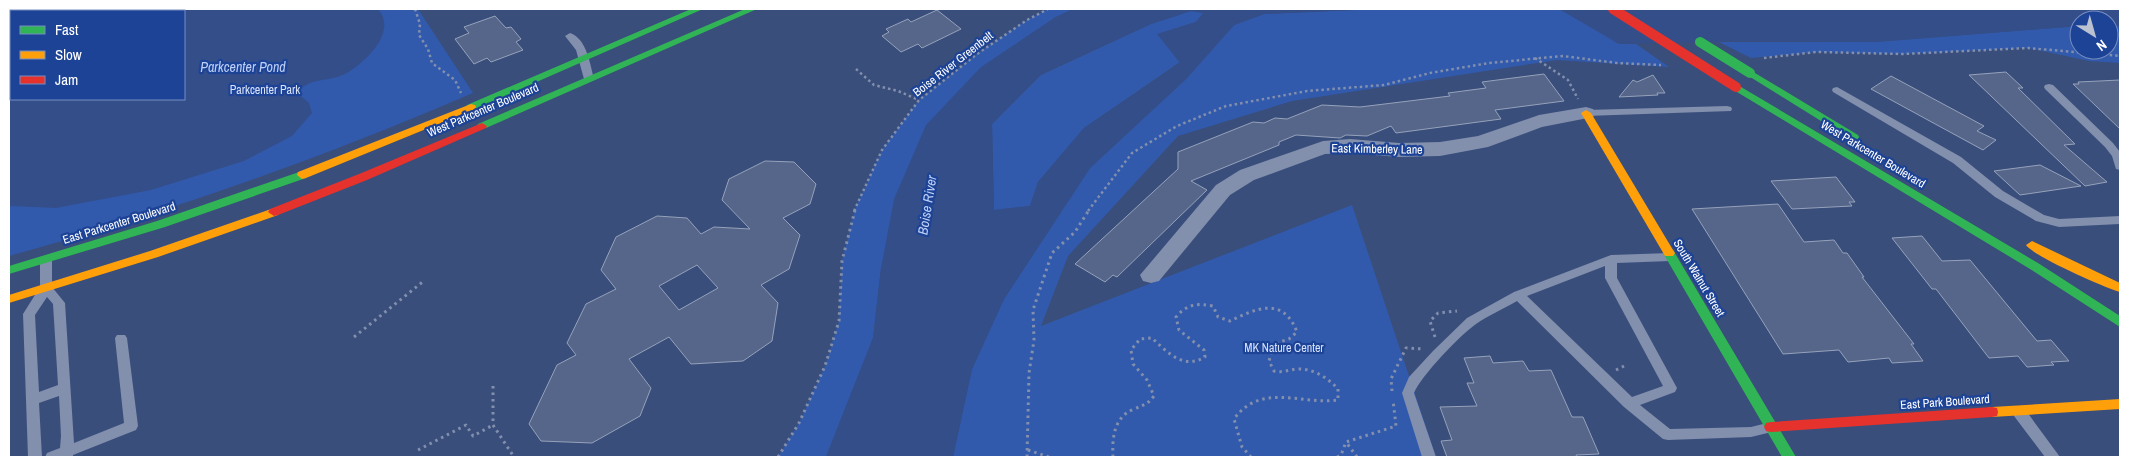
<svg xmlns="http://www.w3.org/2000/svg" width="2129" height="466" font-family="'Archivo Narrow',sans-serif">
<style>
.green{fill:#325aac}
.water{fill:#344e8a;fill-rule:evenodd}
.building{fill:#55668a;stroke:#96a2bb;fill-rule:evenodd}
.lines{fill:none;stroke-linecap:round;stroke-linejoin:round}
.path-far1{stroke:#828fad;stroke-width:2.5;stroke-dasharray:2.5 3;stroke-linecap:butt}
.path{stroke:#828fad;stroke-width:3;stroke-dasharray:2.5 4;stroke-linecap:butt}
.lane{fill:#828fad;fill-rule:evenodd}
.street{fill:#828fad;fill-rule:evenodd}
.fast{fill:#30b455;fill-rule:evenodd}
.slow{fill:#ff9f0a;fill-rule:evenodd}
.jam{fill:#e5322d;fill-rule:evenodd}
.fast-bridge{stroke:#30b455;stroke-width:10}
.jam-bridge{stroke:#e5322d;stroke-width:10}
.labels{text-anchor:middle;dominant-baseline:central;stroke-width:4.5;stroke-linejoin:round;paint-order:stroke}
.street-label{font-size:12px;fill:#fff;stroke:#1d4397}
.park-label{font-size:12px;fill:#d8e3fb;stroke:#1d4397}
.water-label{font-size:14px;font-style:italic;fill:#bed0f6;stroke:#1d4397}
</style>
<rect width="100%" height="100%" fill="#394e7b"/>
<!-- green -->
<path class="green" d="M24,9H418L473,93C322,158 167,213 9,256V15L11,14V99H184V11H18Z
M1048,9H1073L1054,18L881,268L873,338L826,457H778L799,423L825,366L839,321L842,261L855,209L882,150L919,100L977,54L1027,20Z
M1378,9H1562L1619,44H1636L1669,67L1557,60L1292,101L1178,136L1068,256L1041,326L1352,205L1436,457H953L972,369L1004,299L1090,168L1186,79L1234,25L1264,14Z
M1191,11L1204,13L1196,22L1158,34L1180,62L1084,128L1038,182L1030,206L994,210L992,124L1041,75L1151,24Z
M2079,26V50H2109V26H2120V63L2089,61L2028,48L1903,54L1816,52L1751,58L1719,42H1875Z"/>
<!-- water -->
<path class="water" d="M113,9H378C398,31 366,62 347,73C337,79 323,79 313,82C307,84 301,88 295,91L309,103L312,113L292,136L244,161L151,190L56,208L9,206V56H11V99H184V11H107Z
M1073,9H1378L1264,14L1234,25L1186,79L1090,168L1004,299L972,369L953,457H826L873,338L881,268L894,199L926,125L981,67L1054,18ZM1191,11L1203,13L1196,22L1157,34L1180,63L1084,128L1038,182L1030,206L994,210L992,124L1041,74L1151,24Z
M1559,9H2120V26H2109V20H2079V26L1875,42L1733,41L1619,44Z"/>
<!-- building -->
<path class="building" d="M937,10L961,29L922,48L918,44L901,52L882,36L889,32L886,29L908,19L911,22Z
M495,16L506,28L511,27L521,39L516,42L523,50L491,62L487,58L474,64L455,39L469,33L464,27Z
M2006,72L2023,88H2018L2075,144L2064,145L2107,182L2085,186L1969,75Z
M1544,74L1564,101L1495,110L1501,119L1396,133L1391,126L1367,136L1346,135L1340,138L1296,135L1279,142V145L1191,181L1207,190L1117,277L1113,275L1105,282L1075,264L1178,169V152L1253,122L1264,123L1275,118L1287,119L1322,105L1360,107L1450,96L1448,93L1486,88L1482,82Z
M1653,75L1665,93H1657L1658,95L1619,97L1633,80L1637,82Z
M1891,76L1984,126L1977,131L1996,140L1983,150L1871,89Z
M2120,80V129L2073,84H2079L2078,82Z
M765,161L794,162L816,184L810,204L783,218L800,235L789,269L761,285L778,303L772,341L743,361L691,364L669,337L629,359L651,388L640,416L592,443L541,441L529,424L557,365L576,355L567,343L586,304L616,289L601,270L616,237L657,216L687,218L701,234L714,227L750,229L722,200L729,179ZM697,265L718,288L679,310L659,286Z
M2040,165L2081,186L2020,195L1994,171Z
M1836,177L1855,202H1849L1852,206L1792,209L1771,181Z
M1778,204L1804,242L1834,240L1843,253H1847L1864,277H1862L1914,344H1911L1923,361L1892,363L1889,358L1848,362L1839,350L1783,354L1692,209Z
M1922,236L1942,261L1970,260L2037,341L2051,340L2069,361L2051,362L2054,365L2027,367L2018,356L1989,358L1936,289H1932L1892,238Z
M1490,356L1493,363L1523,361L1529,371L1551,370L1572,417H1583L1599,454L1576,455L1577,457H1447L1441,441L1452,440L1440,407L1477,406L1467,383H1474L1464,358Z"/>
<g class="lines">
<!-- path-far1 -->
<path class="path-far1" d="M36,9L39,11
M415,9L420,24L419,35L428,49L432,63L455,80L461,93
M28,11L31,9
M67,11L75,9
M9,25L11,23
M9,28L11,27
M1535,58L1568,80L1578,99
M1764,58L1816,52L1903,54L2028,48L2120,56
M856,69L874,85L898,91L919,100
M854,211L882,150L919,100L977,54L1027,20L1048,9
M1088,211L1132,153L1177,126L1226,106L1307,91L1384,85L1430,73L1489,63L1563,56L1617,63L1661,65"/>
<!-- path -->
<path class="path" d="M354,337L425,280
M1435,337L1430,321L1438,313L1457,311
M1616,370L1624,366
M493,386V425L514,457
M1392,391L1391,379L1406,348L1423,349
M418,450L466,425L473,436L493,425
M1028,450L1049,457
M778,457L799,423L825,366L839,321L842,261L855,210
M1027,457L1029,373L1034,340L1033,310L1052,253L1075,232L1089,210
M1113,457C1112,437 1114,417 1134,409C1144,405 1148,404 1154,396L1147,380L1133,364L1131,350L1140,339L1152,338C1167,352 1183,370 1205,357L1204,350L1179,330L1176,317C1187,304 1197,303 1213,306L1218,317L1230,321C1257,308 1283,296 1297,332L1289,339L1274,344L1269,361L1274,371C1283,373 1288,370 1297,369C1313,368 1328,378 1338,389V400C1300,405 1261,382 1234,419L1242,447L1251,457
M1337,457L1341,455L1346,442
M1357,457L1346,442L1396,426L1393,400"/>
<!-- lane -->
<path class="lane" d="M570,33C587,39 590,64 594,79L592,81L589,82L584,79L576,50L565,36Z
M2049,84L2053,85L2113,143L2120,152V170L2116,169L2112,156L2105,147L2045,89L2044,87L2045,85Z
M1837,87L1961,157L2003,191L2044,215L2059,219L2120,216V224L2059,227L2036,221L1995,197L1953,163L1833,92L1832,90L1833,88Z
M1727,106L1731,107L1732,109L1731,111L1586,116L1581,113L1586,110Z
M1670,253L1676,257L1670,261L1617,263V278L1677,388L1675,392L1640,405L1670,429L1751,427L1771,422L1776,423L1778,427L1776,431L1751,437L1668,440L1663,439L1624,407L1517,301C1503,309 1489,315 1476,324C1460,335 1421,376 1414,393L1436,457H1422L1402,393L1409,377L1433,351L1467,318L1514,292L1611,255ZM1605,266V278L1663,386L1632,397L1527,296Z
M46,256L50,257L52,260V287L65,303L74,443L124,423L115,338L117,335H125L127,338L138,426L136,430L73,455V457H45L47,453L60,448L61,436L59,396L39,403L42,457H28L23,314L40,287V260L42,257ZM47,297L53,304L58,385L39,392L35,315Z
M2019,407L2024,408L2060,457H2045L2014,416L2013,412L2014,408Z"/>
<!-- street -->
<path class="street" d="M1586,107L1593,109L1596,113L1593,117L1542,127L1488,147L1440,156L1399,157L1350,153L1325,154L1254,180L1230,195L1159,281L1151,283L1143,281L1140,275L1216,185L1240,170L1323,141L1350,139L1399,143L1440,142L1478,136L1539,115Z"/>
<!-- fast -->
<path class="fast" d="M691,9H703L475,109H467L466,107L467,105Z
M745,9H757L486,128H478L477,126L478,124Z
M1750,70L1858,135L1859,137L1858,139H1850L1747,75L1745,73Z
M1736,84L2038,263L2120,316V327L2030,269L1732,89L1731,87L1732,85Z
M302,171L307,175L306,178L165,227L9,274V266L157,221Z
M1669,249L1673,250L1796,457H1782L1663,253Z"/>
<!-- slow -->
<path class="slow" d="M471,104L475,105L476,107L475,109L306,178L302,179L297,175L298,172Z
M1586,110L1591,113L1673,250L1675,253L1673,256H1665L1581,113Z
M274,208L278,209L280,212L278,215L158,257L9,303V295L150,251Z
M2032,241L2120,283V292C2105,288 2033,256 2026,245Z
M2120,399V409L1992,417L1987,416L1986,412L1987,408L1992,407Z"/>
<!-- jam -->
<path class="jam" d="M482,123L487,126L486,128L367,180L278,215L274,216L268,212L270,209L359,174Z
M1992,407L1997,408L1998,412L1997,416L1992,417L1771,432L1766,431L1764,427L1766,423L1771,422Z"/>
<!-- fast-bridge -->
<path class="fast-bridge" d="M1700,42L1750,73"/>
<!-- jam-bridge -->
<path class="jam-bridge" d="M1613,9L1736,87"/>
</g>
<g class="labels">
<!-- street labels -->
<g class="street-label">
<text transform="translate(953 64) rotate(-38)">Boise River Greenbelt</text>
<text transform="translate(483 110) rotate(-23)">West Parkcenter Boulevard</text>
<text transform="translate(1377 149) rotate(1)">East Kimberley Lane</text>
<text transform="translate(1873 154) rotate(31)">West Parkcenter Boulevard</text>
<text transform="translate(119 223) rotate(-17)">East Parkcenter Boulevard</text>
<text transform="translate(1699 278) rotate(59)">South Walnut Street</text>
<text transform="translate(1945 402) rotate(-4)">East Park Boulevard</text>
</g>
<!-- park labels -->
<g class="park-label">
<text x="265" y="90">Parkcenter Park</text>
<text x="1284" y="348">MK Nature Center</text>
</g>
<!-- water labels -->
<g class="water-label">
<text x="243" y="67">Parkcenter Pond</text>
<text transform="translate(927 205) rotate(-81)">Boise River</text>
</g>
</g>
<!-- border -->
<rect width="2129" height="466" fill="none" stroke="#ffffff" stroke-width="20"/>
<!-- legend -->
<rect x="10" y="10" width="175" height="90" fill="#1d4397" stroke="#778ec1"/>
<rect x="20" y="26" width="25" height="8" fill="#30b455" stroke="#778ec1"/>
<text x="55" y="35" font-size="15" fill="#ffffff">Fast</text>
<rect x="20" y="51" width="25" height="8" fill="#ff9f0a" stroke="#778ec1"/>
<text x="55" y="60" font-size="15" fill="#ffffff">Slow</text>
<rect x="20" y="76" width="25" height="8" fill="#e5322d" stroke="#778ec1"/>
<text x="55" y="85" font-size="15" fill="#ffffff">Jam</text>
<!-- north arrow -->
<g transform="translate(2094 35) rotate(143)"><circle r="24" fill="#1d4397" stroke="#778ec1"/>
<path d="M0-4L9 19L0 12L-9 19Z" fill="#bac1d1"/>
<text y="-8" font-size="14" font-weight="bold" text-anchor="middle" fill="#ffffff">N</text>
</g>
</svg>
